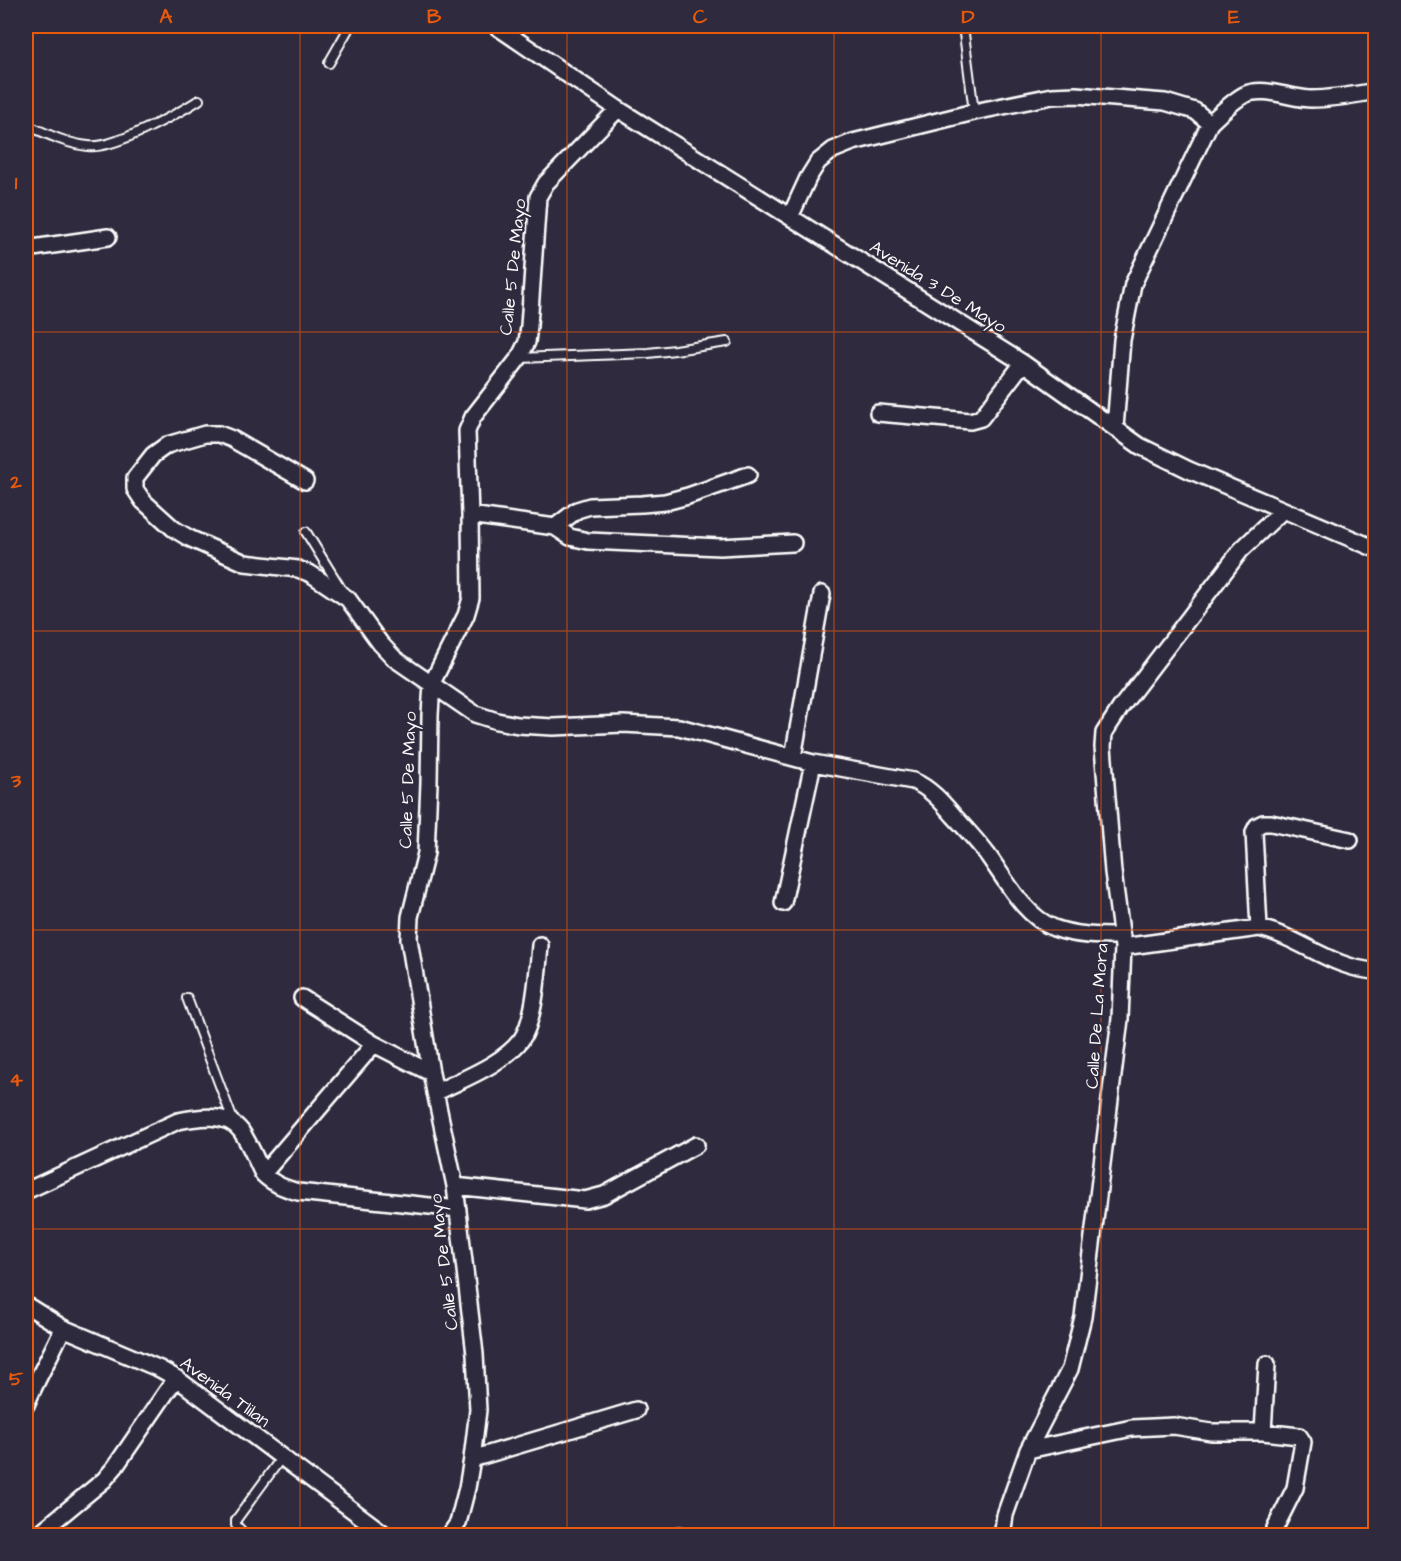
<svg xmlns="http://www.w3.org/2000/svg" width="1401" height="1561" font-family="'Architects Daughter',sans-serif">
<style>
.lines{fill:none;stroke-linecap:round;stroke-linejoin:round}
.service-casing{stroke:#fff;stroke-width:12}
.minor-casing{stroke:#fff;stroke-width:20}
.service{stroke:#2f2a3d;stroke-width:8}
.minor{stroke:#2f2a3d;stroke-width:15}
.grid{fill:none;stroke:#e8590c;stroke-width:1.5;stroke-opacity:0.55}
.labels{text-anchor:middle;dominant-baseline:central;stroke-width:4.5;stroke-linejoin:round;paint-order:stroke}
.street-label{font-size:18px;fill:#fff;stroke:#2f2a3d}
.neatline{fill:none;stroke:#e8590c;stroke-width:2}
.grid-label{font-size:20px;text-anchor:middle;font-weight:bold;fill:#e8590c}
</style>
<rect width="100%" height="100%" fill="#2f2a3d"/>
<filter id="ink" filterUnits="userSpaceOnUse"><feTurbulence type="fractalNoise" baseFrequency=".0167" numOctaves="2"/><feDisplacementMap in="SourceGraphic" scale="12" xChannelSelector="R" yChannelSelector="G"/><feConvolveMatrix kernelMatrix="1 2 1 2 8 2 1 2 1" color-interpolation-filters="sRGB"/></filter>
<g filter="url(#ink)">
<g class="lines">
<defs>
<path id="service" d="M963,26L974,112
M329,63L350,26
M26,125C46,133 66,144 88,146C112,150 177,114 199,100
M519,358L648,353L675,350L727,342
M306,532L343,592
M187,998L234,1123
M246,1536L236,1525V1520L282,1457"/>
<path id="minor" d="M496,26L618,109L1023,363L1140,446L1189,470L1376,549
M790,217L808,178L818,162L833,150L853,142L974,112L1052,96L1076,95L1165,102L1195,111L1210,123
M26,249L108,237
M878,413L970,421L981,418L1023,363
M1115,428L1122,340L1133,284L1210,123C1221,113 1233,100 1246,94C1264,86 1292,99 1311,99C1333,99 1354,95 1376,91
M305,481L232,439L219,434H205L167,445L153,455L135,478V489L143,501L174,529L189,538L245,563L298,569L311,574L348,599L380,643L395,659L475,714L497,721L518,725L553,727L623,724L679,727L813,763L913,781C930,788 942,802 954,816C965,828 977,841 987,854C1006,880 1023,915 1054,928C1076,936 1099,936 1122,936
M470,515L555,527L570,537L588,541L720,547L793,543
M555,527L577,510L590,506L642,504L665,502L688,496L748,475
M793,757L822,594
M783,903L813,763
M1259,928L1254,832L1257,826L1263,823H1271L1350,840
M1123,947L1259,928C1300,937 1332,969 1376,971
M302,998L374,1044L431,1073
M374,1044L263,1174C273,1184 284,1188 298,1192L458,1209
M435,1093C462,1079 502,1065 521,1040C535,1021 538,969 540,945
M455,1186L585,1200L604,1195L696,1145
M26,1191L178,1121C198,1117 227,1112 241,1131C250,1144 256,1160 263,1174
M26,1305L63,1328L160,1369L176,1378L387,1536
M26,1405C37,1378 51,1355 63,1328
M1263,1432L1299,1436L1303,1442L1295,1488L1275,1528
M1028,1450L1132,1428L1174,1426L1211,1432H1263L1267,1364
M472,1459L636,1410
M36,1536L104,1480L115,1467L176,1378
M449,1536L458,1523L467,1488L472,1459L478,1410L475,1354L455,1186L431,1073L409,939L410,917L426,853L429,783L430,715L432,683L466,615L471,598L470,515L467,431L473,417L519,358L527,342L529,326L538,197L546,183L618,109
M679,1536L680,1535
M1002,1536L1005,1515L1028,1450L1070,1369L1083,1317L1120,1019L1123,947L1113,872L1103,747L1104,733L1121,707L1241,550L1282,511"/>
</defs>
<!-- service casing -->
<use href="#service" class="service-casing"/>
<!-- minor casing -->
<use href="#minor" class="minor-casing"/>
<!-- service -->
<use href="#service" class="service"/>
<!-- minor -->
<use href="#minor" class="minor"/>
</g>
</g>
<!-- grid -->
<path class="grid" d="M300,26V1536M567,26V1536M834,26V1536M1101,26V1536M26,332H1376M26,631H1376M26,930H1376M26,1229H1376"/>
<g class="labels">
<!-- street labels -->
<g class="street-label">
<text transform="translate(513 267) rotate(-84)">Calle 5 De Mayo</text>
<text transform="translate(938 287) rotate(32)">Avenida 3 De Mayo</text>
<text transform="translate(408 780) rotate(-88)">Calle 5 De Mayo</text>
<text transform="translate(1097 1016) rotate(-86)">Calle De La Mora</text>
<text transform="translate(444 1262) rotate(-97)">Calle 5 De Mayo</text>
<text transform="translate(225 1392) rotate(36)">Avenida Tlilan</text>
</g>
</g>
<!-- margin -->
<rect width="1401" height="1561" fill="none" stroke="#2f2a3d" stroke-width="66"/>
<rect x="33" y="33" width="1335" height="1495" class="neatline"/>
<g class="grid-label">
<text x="166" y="23">A</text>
<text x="434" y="23">B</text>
<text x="700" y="23">C</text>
<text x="968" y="23">D</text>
<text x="1234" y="23">E</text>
<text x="16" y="189">1</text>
<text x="16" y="488">2</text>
<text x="16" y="787">3</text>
<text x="16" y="1086">4</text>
<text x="16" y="1385">5</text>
</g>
</svg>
